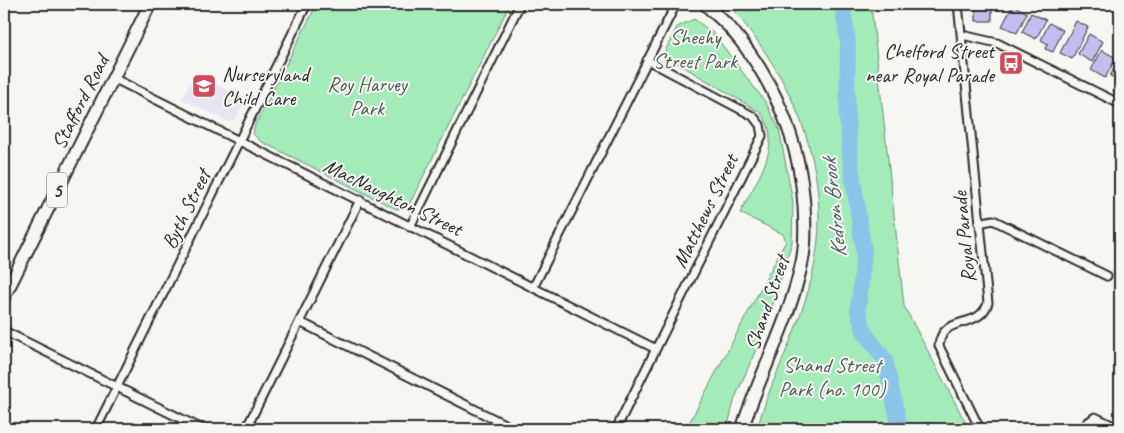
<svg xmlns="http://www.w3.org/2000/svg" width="1124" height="433" font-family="Caveat,sans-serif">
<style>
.built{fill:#e6e5f1}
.green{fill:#a3ecba;stroke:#678c72}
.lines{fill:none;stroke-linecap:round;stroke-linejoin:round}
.river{stroke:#8ac4e9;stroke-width:16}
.building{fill:#c1bef0;stroke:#2b2b2b}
.minor-casing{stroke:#2b2b2b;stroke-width:11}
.primary-casing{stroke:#2b2b2b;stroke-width:15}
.trunk-casing{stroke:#2b2b2b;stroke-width:15}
.minor{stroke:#f6f6f2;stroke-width:7}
.primary{stroke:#f6f6f2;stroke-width:11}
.trunk{stroke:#f6f6f2;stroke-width:11}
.labels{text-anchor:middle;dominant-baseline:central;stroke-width:4;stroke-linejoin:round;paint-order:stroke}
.shield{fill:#f6f6f2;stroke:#686867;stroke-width:1}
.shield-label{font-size:20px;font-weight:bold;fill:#2b2b2b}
.park-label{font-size:21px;fill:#495b4f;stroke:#f6f6f2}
.poi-label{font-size:21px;fill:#2b2b2b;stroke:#f6f6f2;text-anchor:end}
.street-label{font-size:21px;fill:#2b2b2b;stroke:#f6f6f2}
.water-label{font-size:22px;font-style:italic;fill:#485964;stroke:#f6f6f2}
</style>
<rect width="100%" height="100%" fill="#f6f6f2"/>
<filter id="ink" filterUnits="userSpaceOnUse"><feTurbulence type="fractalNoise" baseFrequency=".02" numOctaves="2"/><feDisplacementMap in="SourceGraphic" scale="10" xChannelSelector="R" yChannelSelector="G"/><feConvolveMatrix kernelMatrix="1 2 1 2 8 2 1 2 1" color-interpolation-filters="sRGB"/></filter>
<g filter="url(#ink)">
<!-- built -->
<path class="built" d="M195,74L246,99L235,120L229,122L182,99Z"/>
<!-- green -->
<path class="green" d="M317,4H510L408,207L396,209L260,141L253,134L255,125Z
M728,4H871L904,306L969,429H757C769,385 791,345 805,301C842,191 802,88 728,4Z
M694,19L713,33L766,103L779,129L793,202L792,242L767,324L735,398L727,429H686L786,241L783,234L740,213C755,182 786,143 760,112L665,56L664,53L677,27Z"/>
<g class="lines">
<!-- river -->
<path class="river" d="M842,4L848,42L847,117L851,165L864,253L858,311L865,333L885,360L900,429"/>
</g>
<!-- building -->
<path class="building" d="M976,4H1005V6L992,7V21H976Z
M1013,5L1027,13L1017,33L1002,26Z
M1031,13L1046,20L1036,39L1022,32Z
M1076,21L1088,27L1072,59L1060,53Z
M1049,23L1063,30L1053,52L1045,49L1048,44L1041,40Z
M1089,34L1103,42L1092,62L1078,54Z
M1102,50L1116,58L1105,78L1091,70Z
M1119,59L1120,60V94L1113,91L1119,80L1110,76Z"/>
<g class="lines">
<defs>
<path id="minor" d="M958,4L988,303C979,331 942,313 939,346L980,429
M962,35L997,43L1120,104
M113,78L656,349
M979,223L993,220L1107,276
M410,227L520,4
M534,286L676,4
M300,322L514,429
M4,331L202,429
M96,429L307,4
M246,429L360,200
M616,429L762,136L760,125L753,116L647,60
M1085,429L1087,423L1095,417L1120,429"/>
<path id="primary" d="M705,4C714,13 724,21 732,30C774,80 800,141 804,206C805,224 806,244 802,262C790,320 760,373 742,429"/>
<path id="trunk" d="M4,297L150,4"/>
</defs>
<!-- minor casing -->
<use href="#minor" class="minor-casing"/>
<!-- primary casing -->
<use href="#primary" class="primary-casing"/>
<!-- trunk casing -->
<use href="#trunk" class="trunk-casing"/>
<!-- minor -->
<use href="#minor" class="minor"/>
<!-- primary -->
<use href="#primary" class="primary"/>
<!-- trunk -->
<use href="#trunk" class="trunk"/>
</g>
</g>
<!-- icons -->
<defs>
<symbol id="bus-square" viewBox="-11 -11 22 22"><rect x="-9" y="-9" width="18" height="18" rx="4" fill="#d1495b" stroke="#f6f6f2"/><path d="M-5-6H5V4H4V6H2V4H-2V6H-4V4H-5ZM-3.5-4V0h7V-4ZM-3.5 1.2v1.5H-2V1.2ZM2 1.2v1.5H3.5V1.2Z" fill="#fff"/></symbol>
<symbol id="school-square" viewBox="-11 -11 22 22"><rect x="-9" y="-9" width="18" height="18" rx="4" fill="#d1495b" stroke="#f6f6f2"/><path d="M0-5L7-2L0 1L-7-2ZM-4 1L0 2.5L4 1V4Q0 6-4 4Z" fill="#fff"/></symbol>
</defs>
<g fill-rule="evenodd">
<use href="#bus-square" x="997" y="49" width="28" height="28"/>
<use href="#school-square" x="190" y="72" width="28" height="28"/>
</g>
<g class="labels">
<!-- shield labels -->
<rect class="shield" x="47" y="172.5" width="20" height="35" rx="4"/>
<g class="shield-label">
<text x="57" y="190">5</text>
</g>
<!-- park labels -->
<g class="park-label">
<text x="695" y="37">Sheehy<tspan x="695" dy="24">Street Park</tspan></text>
<text x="367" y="84">Roy Harvey<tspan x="367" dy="24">Park</tspan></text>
<text x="832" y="365">Shand Street<tspan x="832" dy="24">Park (no. 100)</tspan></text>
</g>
<!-- poi labels -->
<g class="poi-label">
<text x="994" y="51">Chelford Street<tspan x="994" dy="24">near Royal Parade</tspan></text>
<text x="222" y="74" text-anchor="start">Nurseryland<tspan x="222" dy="24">Child Care</tspan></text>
</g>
<!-- street labels -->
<g class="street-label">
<text transform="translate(80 102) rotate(-63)">Stafford Road</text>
<text transform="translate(393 197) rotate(26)">MacNaughton Street</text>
<text transform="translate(186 209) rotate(-64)">Byth Street</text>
<text transform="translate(705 211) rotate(-64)">Matthews Street</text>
<text transform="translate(964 237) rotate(-96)">Royal Parade</text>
<text transform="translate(767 303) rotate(-71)">Shand Street</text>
</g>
<!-- water labels -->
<g class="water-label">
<text transform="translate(834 208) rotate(-96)">Kedron Brook</text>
</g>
</g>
<!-- margin -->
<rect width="1124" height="433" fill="none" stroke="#f6f6f2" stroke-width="20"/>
<rect x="10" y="10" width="1104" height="413" fill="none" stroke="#2b2b2b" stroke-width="2" filter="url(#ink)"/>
</svg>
